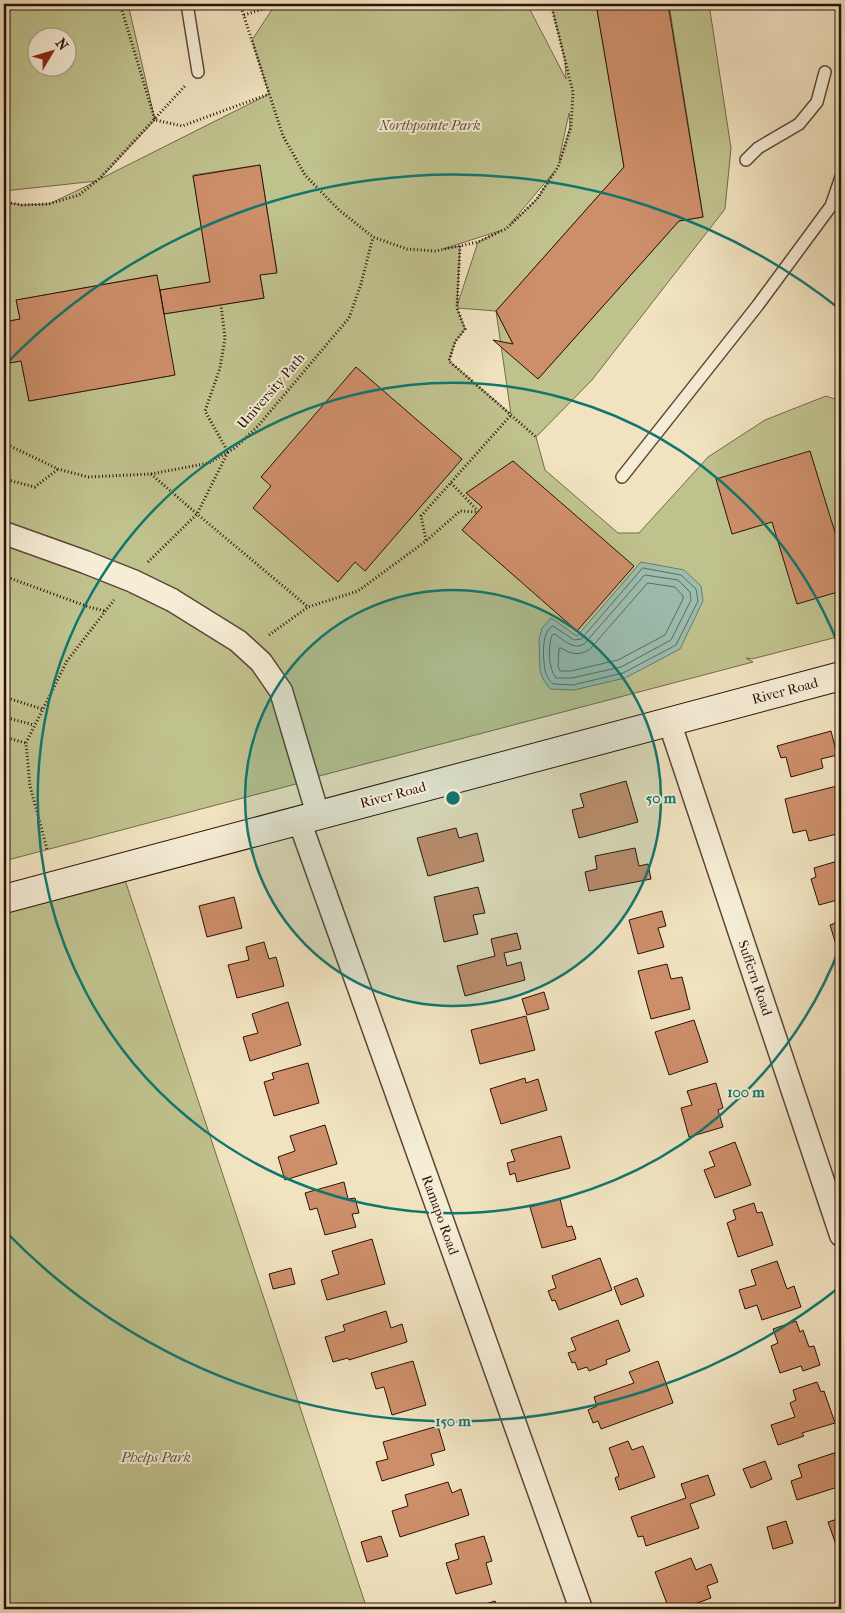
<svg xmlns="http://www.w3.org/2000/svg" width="845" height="1613" font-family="'IM FELL French Canon',serif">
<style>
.green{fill:#c0c28e;stroke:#756a4b;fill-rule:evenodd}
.water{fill:#9bbeaf;stroke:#6e796c}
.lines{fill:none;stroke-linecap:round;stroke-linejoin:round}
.shore{stroke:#62685c;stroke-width:1}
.building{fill:#cd8f6a;stroke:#2a1108}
.service-casing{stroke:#5c4636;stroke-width:14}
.minor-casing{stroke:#5c4636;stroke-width:25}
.secondary-casing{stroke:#2a1108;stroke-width:30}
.path{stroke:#2a1108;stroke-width:3;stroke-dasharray:1 2.5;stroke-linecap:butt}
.service{stroke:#f6edd6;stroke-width:11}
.minor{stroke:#f6edd6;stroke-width:22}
.secondary{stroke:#f6edd6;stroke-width:28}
.ring{fill:none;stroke:#0f766e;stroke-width:2.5}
.labels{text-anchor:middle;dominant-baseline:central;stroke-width:4;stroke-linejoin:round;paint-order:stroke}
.park-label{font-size:14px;font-style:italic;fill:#5e4f37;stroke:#f6edd6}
.street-label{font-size:14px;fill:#2a1108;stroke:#f6edd6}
.centre{fill:#0f766e;stroke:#f6edd6;stroke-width:2.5}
.ring-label{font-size:15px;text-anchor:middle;font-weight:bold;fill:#0f766e;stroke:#f6edd6;stroke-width:4;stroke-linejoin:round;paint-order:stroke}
</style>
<rect width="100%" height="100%" fill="#f1e3c0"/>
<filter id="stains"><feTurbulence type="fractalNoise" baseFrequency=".004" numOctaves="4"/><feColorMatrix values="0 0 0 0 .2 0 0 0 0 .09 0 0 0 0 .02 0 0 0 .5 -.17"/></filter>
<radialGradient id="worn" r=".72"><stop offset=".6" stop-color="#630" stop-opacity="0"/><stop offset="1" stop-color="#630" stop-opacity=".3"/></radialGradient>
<!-- green -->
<path class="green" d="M4,4H128L155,120L100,179L269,94L252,40L275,5L280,4H527L566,79L565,60L551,4H596L624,167L496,311L513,344L538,379L679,221L703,217L669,4H709L731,148L725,209L592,380L536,437L545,470L618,533H639L708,457L765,420L826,396L841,401V636L752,659L746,658L753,662L308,779L296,784L4,861V331L9,363L21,361L29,401L174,375L164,314L264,298L260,275L277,272L260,165L193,175L210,282L160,290L156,275L17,300L20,319L4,322V202L22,205L49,204L97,181L4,191ZM38,38H68V68H38ZM569,113L570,127L560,161L559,160ZM554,172L537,199L511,224V223ZM502,230L478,242L457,306L460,246L443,249ZM457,308L496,311L511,414L449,361L455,342L465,329Z
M121,868L367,1609H4V899Z"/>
<!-- water -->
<path class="water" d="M641,562L684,570L701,586L703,601L680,649L625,678L574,690L550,689L543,679L540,670L539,640L542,628L551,618L577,636Z"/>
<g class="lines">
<!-- shore -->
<path class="shore" d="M643,568L681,575L696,589L698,601L676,645L623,673L573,685L553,684C549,680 546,676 545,670C543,658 541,631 553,626L574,640L581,639Z
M645,575L678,580L690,592L691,600L671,640L621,667L572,678H556C548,668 548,647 552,635L555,634C565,641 573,650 584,644Z
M648,583L675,587L683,596V599L665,635L618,660L571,671H560L558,667L559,648H561C571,654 578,656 589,650Z"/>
</g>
<!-- building -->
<path class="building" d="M596,4H668L703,217L679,221L538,379L493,340L513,344L496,311L624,167Z
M260,165L277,273L260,275L264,298L164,314L160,290L210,282L193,176Z
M157,275L175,375L29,401L21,361L10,363L4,331V322L20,319L16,300Z
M356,367L462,459L365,571L355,562L338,582L253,508L271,486L261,477Z
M810,451L841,552V591L797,604L772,522L732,534L716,479Z
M513,461L634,566L577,631L462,530L482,507L466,493Z
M831,731L837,755L821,759L823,768L791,777L786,757L781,758L777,746Z
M626,781L638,822L579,838L572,810L584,807L580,794Z
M841,785V833L809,841L806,830L793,833L785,799Z
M456,828L459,838L477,833L484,861L428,876L417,838Z
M635,848L639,866L648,864L651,879L589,891L585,872L597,869L595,856Z
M841,860V899L819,905L811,879L816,877L814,868Z
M478,887L485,913L473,915L478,934L444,942L434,897Z
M234,897L242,928L207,937L199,906Z
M662,911L666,926L658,928L664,947L638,954L629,920Z
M841,921V961L830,925Z
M517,933L521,949L504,953L507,966L521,962L525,980L465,996L457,966L495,956L491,939Z
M264,942L269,959L276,957L284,986L237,998L228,965L249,960L246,947Z
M667,964L671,979L682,977L690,1009L651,1019L638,971Z
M544,992L549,1009L527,1015L522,999Z
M288,1002L301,1045L250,1061L243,1037L258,1033L252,1014Z
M526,1016L535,1050L480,1064L471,1030Z
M694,1020L708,1062L669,1075L655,1032Z
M308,1063L319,1103L274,1116L264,1082L274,1079L272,1073Z
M525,1078L526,1083L538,1079L547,1110L501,1124L490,1089Z
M716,1083L723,1108L718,1110L723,1127L689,1137L681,1108L692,1105L687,1091Z
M325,1125L337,1164L285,1180L278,1157L295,1151L290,1136Z
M561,1136L570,1168L517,1182L515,1173L510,1175L507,1163L515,1161L511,1150Z
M735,1142L751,1185L715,1198L704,1170L715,1166L709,1152Z
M344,1182L348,1199L355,1198L359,1213L352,1214L356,1227L325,1235L317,1208L310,1210L305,1193Z
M560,1199L567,1227L572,1226L576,1239L542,1248L530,1207Z
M754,1203L757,1213L762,1212L773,1245L738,1257L727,1223L736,1219L733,1210Z
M372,1239L385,1284L327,1300L321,1280L339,1274L332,1251Z
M600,1258L612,1290L559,1310L555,1300L552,1301L548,1291L556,1288L552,1276Z
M777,1261L787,1289L794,1286L801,1307L762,1320L757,1305L745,1309L739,1290L756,1285L751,1270Z
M291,1268L295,1284L273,1289L269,1274Z
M637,1278L644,1296L621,1305L614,1287Z
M386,1311L391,1328L402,1324L407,1342L349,1360L348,1358L333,1362L325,1337L345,1331L343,1325Z
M618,1320L630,1351L606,1360L607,1364L589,1371L587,1367L578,1370L575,1362L572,1363L568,1353L576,1350L571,1338Z
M796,1321L800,1332L803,1330L809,1347L814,1346L820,1365L803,1371L801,1366L780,1373L771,1346L778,1343L773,1329Z
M413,1361L426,1405L392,1415L384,1387L376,1389L371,1373Z
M658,1361L673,1403L601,1429L598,1421L593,1423L588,1410L597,1406L594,1397L634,1383L629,1372Z
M817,1382L821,1392L824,1391L835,1423L802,1433L804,1436L778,1445L771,1425L795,1417L790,1403L796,1400L793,1390Z
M438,1426L445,1450L431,1454L434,1465L382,1481L376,1462L388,1459L383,1442Z
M628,1441L632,1450L643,1446L655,1477L619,1490L615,1478L619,1476L609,1448Z
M840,1451L841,1486L797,1500L791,1481L802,1477L798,1465Z
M765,1461L772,1479L751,1488L743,1469Z
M708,1475L715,1495L690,1504L699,1528L646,1546L643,1536L638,1537L631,1517L686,1498L681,1484Z
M448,1482L452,1493L461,1489L469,1515L400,1537L392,1511L408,1506L405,1495Z
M841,1518V1552L839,1553L828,1522Z
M786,1521L793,1543L773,1549L767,1527Z
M381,1536L388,1556L367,1562L361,1542Z
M484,1536L492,1561L486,1563L492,1584L456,1594L446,1563L459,1559L455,1544Z
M691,1558L696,1570L711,1564L718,1582L707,1586L711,1598L681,1609H669L655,1572Z
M841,1598V1609H838L835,1601Z
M495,1601L498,1609H480L479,1606Z"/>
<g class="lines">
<defs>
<path id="service" d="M187,4L198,72
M746,160L758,148L799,124L817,102L825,72
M622,477L758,305L831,206L841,177"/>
<path id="minor" d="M4,533L85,562L133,581L172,600L238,641L261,662L281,691L318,815
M669,721L841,1235
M299,820L581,1609"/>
<path id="secondary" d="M4,899L841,676"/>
</defs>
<!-- service casing -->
<use href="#service" class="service-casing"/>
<!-- minor casing -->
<use href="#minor" class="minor-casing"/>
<!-- secondary casing -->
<use href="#secondary" class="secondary-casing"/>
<!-- path -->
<path class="path" d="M120,4L155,120L182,126L269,94
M240,4L283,136L305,175L339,210L373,237L407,249L436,251L478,242L506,229L537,199L558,167L571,127L573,92L551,4
M244,15L280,4
M4,202L22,205L49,204L79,195L98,180L185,86
M460,246L457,308L465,329L455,342L449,361L536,437
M4,443L58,469L88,477L151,474L209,463L235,448L258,426L349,318L361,284L373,237
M151,474L197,514L308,607
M4,479L35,487L58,469
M451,483L478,511
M426,540L421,516L511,415
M148,562L197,514L228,452L205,411L220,368L225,338L221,305
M4,576L89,607L105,611
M269,635L308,607L358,591L426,541L460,511L478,512
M4,697L42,709
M4,717L34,725
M4,737L26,743
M47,849L30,786L26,743L67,661L114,600"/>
<!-- service -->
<use href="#service" class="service"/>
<!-- minor -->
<use href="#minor" class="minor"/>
<!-- secondary -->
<use href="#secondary" class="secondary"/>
</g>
<!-- distance rings -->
<circle cx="453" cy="798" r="208" fill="#0f766e" fill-opacity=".12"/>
<g class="ring">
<circle cx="453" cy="798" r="208"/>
<path d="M840 947A415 415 0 1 1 840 649"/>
<path d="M841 1286A623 623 0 0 1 5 1231M5 365A623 623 0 0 1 841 310"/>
</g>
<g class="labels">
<!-- park labels -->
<g class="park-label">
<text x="430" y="125">Northpointe Park</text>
<text x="156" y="1457">Phelps Park</text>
</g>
<!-- street labels -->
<g class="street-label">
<text transform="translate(271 391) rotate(-49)">University Path</text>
<text transform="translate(785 691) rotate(-15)">River Road</text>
<text transform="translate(393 795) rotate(-15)">River Road</text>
<text transform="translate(755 978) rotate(71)">Suffern Road</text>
<text transform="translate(440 1215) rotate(70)">Ramapo Road</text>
</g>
</g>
<circle cx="453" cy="798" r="8" class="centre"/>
<g class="ring-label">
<text x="661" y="803">50 m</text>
<text x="746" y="1097">100 m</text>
<text x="453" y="1426">150 m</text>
</g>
<!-- margin -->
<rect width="845" height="1613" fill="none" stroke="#f1e3c0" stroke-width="20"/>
<rect x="5" y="5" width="835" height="1603" fill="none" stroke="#2a1108" stroke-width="2.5"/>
<rect x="10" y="10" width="825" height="1593" fill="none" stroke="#2a1108"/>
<!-- north arrow -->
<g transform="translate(52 52) rotate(52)"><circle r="24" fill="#f6edd6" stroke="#a49584"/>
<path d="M0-4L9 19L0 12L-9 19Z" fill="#8f2418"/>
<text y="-8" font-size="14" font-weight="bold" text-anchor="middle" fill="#2a1108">N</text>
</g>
<rect width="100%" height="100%" filter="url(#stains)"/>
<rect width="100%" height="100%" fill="url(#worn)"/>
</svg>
